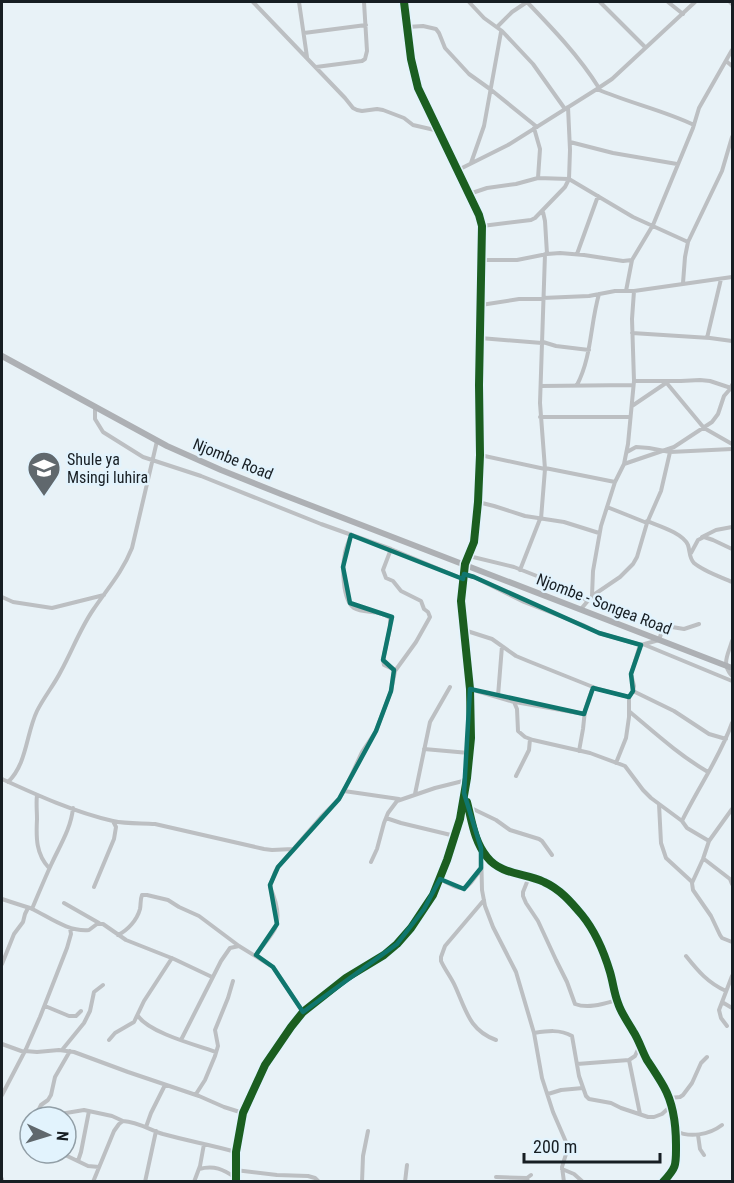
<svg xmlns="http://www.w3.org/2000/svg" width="734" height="1183" font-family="'Roboto Condensed',sans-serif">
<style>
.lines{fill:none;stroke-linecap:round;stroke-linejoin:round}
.minor{stroke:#bcbfc2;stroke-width:4}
.tertiary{stroke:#bcbfc2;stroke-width:4.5}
.trunk{stroke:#adb0b4;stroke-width:6}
.cycleway-casing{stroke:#e2f3fd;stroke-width:11}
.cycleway{stroke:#1b5e20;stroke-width:8}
.marked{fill:none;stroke:#0f766e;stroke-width:4.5;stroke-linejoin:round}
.labels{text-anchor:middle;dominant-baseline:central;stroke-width:5;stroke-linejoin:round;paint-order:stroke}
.poi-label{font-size:16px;fill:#171e23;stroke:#e2f3fd;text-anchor:start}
.street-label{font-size:16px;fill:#171e23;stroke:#e2f3fd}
</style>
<rect width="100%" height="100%" fill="#e8f2f7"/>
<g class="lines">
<!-- minor -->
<path class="minor" d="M253,2L345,98L353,108L357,110L362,111L377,109L383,110L404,118L413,125L439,131
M299,2L307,57
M469,2L484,18L502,31L533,64L565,109
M527,2C553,29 579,56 599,88
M600,2L645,47
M668,2L683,14
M730,2L732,4
M407,27L423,26L436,29L439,33L445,48L469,74L490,89L537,127
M497,27L512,12L527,2
M304,33L366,25
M726,61L732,66
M316,67L362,61L365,59L367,51L364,2
M597,89C629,103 663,110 694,125
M534,128L540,149L538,178
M570,142L613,153L677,164
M471,163L484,126L501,32
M458,170L508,145L597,89L612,79L695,2
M469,194L487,188L516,184L538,178L569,179L633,217L688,242
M543,212L545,221L547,254
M482,226L531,220L535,218L565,187L569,179L570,150L568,107
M577,254L598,196
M481,260H517L547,254L560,253L584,255L623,261L632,260
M683,283L685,257L688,242L722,171L732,137
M626,291L632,260L653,225L693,128L699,108L732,50
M481,305L519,299L589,296L615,291H634L732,277
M632,333L710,338L732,341
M480,338L542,343
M707,338L721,279
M543,342L556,346L589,350
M634,381H681L700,380L710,381L731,388
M665,381L704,428L732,444
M577,385C592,356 590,325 599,294
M541,386L633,385
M95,406V419L103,432L143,457L201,476L321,524L391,549L463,579
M632,406L666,383
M540,417H630
M627,452L636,447L649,448L670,452L732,449
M480,455L545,469
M624,464L674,447L712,422L718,414L724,396L731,388L732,385
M545,468L615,482
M478,502L494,506L525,516L564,522L599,533
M607,507L647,523
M541,519L545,469L540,403L545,254
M647,521C659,526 683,533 688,545C690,551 689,558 694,563C703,571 721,577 732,582
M351,535C349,541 346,547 345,553C342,566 342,600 354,608C364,614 379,609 390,618V628L383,660L384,665L395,670
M702,537L716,530L732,527
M691,553L698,540L704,537L713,540L732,549
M469,556L514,567L575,591L587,601
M520,570L540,519
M464,574L474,577L524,602L583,625L599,633L641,645
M592,596L593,571L601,526L615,482L624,464L628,444L634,381L632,319L634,291
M2,597L13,602L52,608L104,595
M581,609L592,596L620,577L633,564L637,557L647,523L661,491L670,452
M464,630L492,639L516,656L528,661L598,689L629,697
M732,641C728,655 721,664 732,676
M645,645L732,681
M470,689L514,702L517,709L518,731L525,737L533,740L590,753L625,766L643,790L651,798L682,821L687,828L709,841
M633,691L674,711L709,734L726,739
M498,696L502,646
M515,702L584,714
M630,712C655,733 679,755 708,772
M424,749L469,753
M579,751L583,729L585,710L593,687
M616,763L626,738L629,717V697L633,691L634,686L631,674L639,648L641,645L659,640L662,631L666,626L684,629L699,624
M516,776L529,750L530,739
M2,779C37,795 74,812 113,821C127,824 141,823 155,824L264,849L272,850L293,849
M8,782C27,764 26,734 37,711C44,697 54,685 61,671C72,651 80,629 93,610C107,589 122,573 132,548L157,441
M344,791L399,799
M415,794L430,722L450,687
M37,795C36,803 37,811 37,819C36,838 36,854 49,868
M465,797C471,817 473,839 486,857C500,875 525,873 544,882C559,889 571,902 582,915C595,931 604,952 610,972C613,982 614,993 617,1003C621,1013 628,1022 633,1031C639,1040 642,1050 647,1060C653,1069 659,1077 664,1087C674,1105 676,1125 676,1145C676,1165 677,1167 663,1182
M659,804L661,843L666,858L691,881
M469,807L496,820L510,830L539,839L542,841L552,855
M732,809L709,841L703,859L692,883L693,890L711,916L720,935L722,938L732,942
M386,818L401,823L455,836
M682,821C698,788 720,757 732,723
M481,848L482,890L485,906L493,927L516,972L534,1033L542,1078L553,1112L566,1142L567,1149
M704,859L730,879L732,884
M371,862L377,849L384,823L388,813L397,801L435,788L467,780
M529,877L523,892V896L526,903L538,921L556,960L567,982L575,1004C588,1009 603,1004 617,1000
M440,879C465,892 464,893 481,869
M94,887L114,839L116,827L113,821
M2,899C11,902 20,905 30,908C48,916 67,932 89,930L97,924H103L126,940L174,959L212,977
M484,900L445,946L441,957V961C445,970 451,977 455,986C466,1010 469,1030 496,1040
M64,903L99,923
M32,909C38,895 44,880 51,865C59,847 71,829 73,808
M118,935C128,930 137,920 140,909C141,904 140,900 142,895H147L168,900L179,907L199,916L239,946L273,967L303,1012
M256,955C261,947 274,934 276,926C280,914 275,898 270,887L275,872L278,867L321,817L339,799L344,791L362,752L376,731L391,691L395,671L416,642L430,617L428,612L424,609L421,601L401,591L393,581L386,578L383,570L391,549
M686,956C698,971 708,983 726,991
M2,964L14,934L23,922L25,914L28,908
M722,1002L732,1008
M45,1006L69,1016H76L81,1011
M138,1016C150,1033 196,1045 216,1052
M727,1026L721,1018L719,1010L732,976
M534,1033C547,1031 560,1029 572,1036L579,1076L586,1096L589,1099L611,1103L621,1108L648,1117H654L662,1114L672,1105
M109,1040L115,1033L134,1022L144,1001L172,958
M181,1040L221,961L230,948L239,946
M2,1044L24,1052
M62,1050L84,1023L90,1011L94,992L103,985
M25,1051L37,1052L59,1050L74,1052L128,1072L199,1096L224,1107L243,1113
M629,1060L640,1114
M577,1064L629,1060L635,1056L640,1045
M196,1094L205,1080L215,1056L218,1046L215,1030L228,998L233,981
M548,1094L561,1090L583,1088
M2,1095L26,1049L40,1017L67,948L71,934L70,928
M670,1098L680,1097L683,1095L692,1083L701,1063L707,1057
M38,1110L47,1113L60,1114L84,1110L112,1116L123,1121
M35,1117L41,1105L48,1100L51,1095L55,1077L70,1051
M146,1127L151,1113L165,1085
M30,1129L28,1134L30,1138
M675,1131C690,1138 709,1135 722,1125
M698,1135L700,1149L704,1155
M61,1153L88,1166L99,1167
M78,1161L81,1152L89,1111
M199,1169C214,1165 223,1169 236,1178
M562,1169L574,1174L583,1182
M235,1170L277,1175L308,1176L315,1178L319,1182
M496,1177L527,1178
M2,1179V1182
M93,1182L114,1131L119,1124L123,1121C138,1122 150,1130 163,1134C188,1141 212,1145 236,1152
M145,1182L156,1131
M194,1182L200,1166L204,1144
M236,1182V1152L243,1113L265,1065L275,1048L303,1012L346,978L384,955L397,944L411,928L424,909L440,879L460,819L467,778L471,738L470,689L461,601L465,565
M362,1182L363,1156L368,1131
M405,1182L407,1165
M528,1182L527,1178L531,1175
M564,1182L562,1167L566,1154"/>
<!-- tertiary -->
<path class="tertiary" d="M404,2L411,59L418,88L479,215L482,226L479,385L480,455L478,502L474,542L465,564"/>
<!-- trunk -->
<path class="trunk" d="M2,356L167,446L221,470L281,494L732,668"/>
<defs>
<path id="cycleway" d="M467,802C472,821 474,841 487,857C501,875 525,873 544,882C560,889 571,902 582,915C595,931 604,952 610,972C613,982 614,993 618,1003C621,1013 628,1022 633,1031C639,1040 642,1051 647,1060C653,1069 659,1078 664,1087C674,1105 676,1125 676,1145C676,1165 677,1167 663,1182
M236,1182V1152L243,1113L265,1065L291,1027L303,1012L346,978L384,955L397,944L411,928L433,895L447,860L460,819L467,778L471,738L470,689L461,601L465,564L474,542L478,502L480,455L479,385L482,226L479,215L418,88L411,59L404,2"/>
</defs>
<!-- cycleway casing -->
<use href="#cycleway" class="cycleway-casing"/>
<!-- cycleway -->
<use href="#cycleway" class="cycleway"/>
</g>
<!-- marked area -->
<path class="marked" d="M351,535L463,579L464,574L474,577L599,633L641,645L631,674L633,691L629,697L593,688L584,714L470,689L464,793L481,848V868L464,889L440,879L424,909L397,944L303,1012L273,967L256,955L277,924L270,885L278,867L339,799L376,731L391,691L394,670L383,660L392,617L350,603L343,567Z"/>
<!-- icons -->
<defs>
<symbol id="school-pin" viewBox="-11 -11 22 30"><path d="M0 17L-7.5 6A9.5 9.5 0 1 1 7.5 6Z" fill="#60686d" stroke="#e2f3fd"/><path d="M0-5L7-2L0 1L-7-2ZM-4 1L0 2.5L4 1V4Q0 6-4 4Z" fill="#fff"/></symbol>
</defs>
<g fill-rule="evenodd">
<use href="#school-pin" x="25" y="449" width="38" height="52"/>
</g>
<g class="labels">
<!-- poi labels -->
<g class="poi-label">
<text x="67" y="459">Shule ya<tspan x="67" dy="18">Msingi luhira</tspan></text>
</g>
<!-- street labels -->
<g class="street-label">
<text transform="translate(233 459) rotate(22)">Njombe Road</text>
<text transform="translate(604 604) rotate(21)">Njombe - Songea Road</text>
</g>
</g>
<!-- border -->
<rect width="734" height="1183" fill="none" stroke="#171e23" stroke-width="6"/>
<!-- north arrow -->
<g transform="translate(48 1135) rotate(94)"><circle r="28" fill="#e2f3fd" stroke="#919ea6" stroke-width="1.5"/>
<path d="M0-4.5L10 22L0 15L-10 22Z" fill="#60686d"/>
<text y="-9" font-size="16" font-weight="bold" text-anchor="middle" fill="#171e23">N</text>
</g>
<!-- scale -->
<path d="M524 1153v9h136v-9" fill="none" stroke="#171e23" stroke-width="3"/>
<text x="533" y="1153" font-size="18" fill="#171e23" stroke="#e2f3fd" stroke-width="4.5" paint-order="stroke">200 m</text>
</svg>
